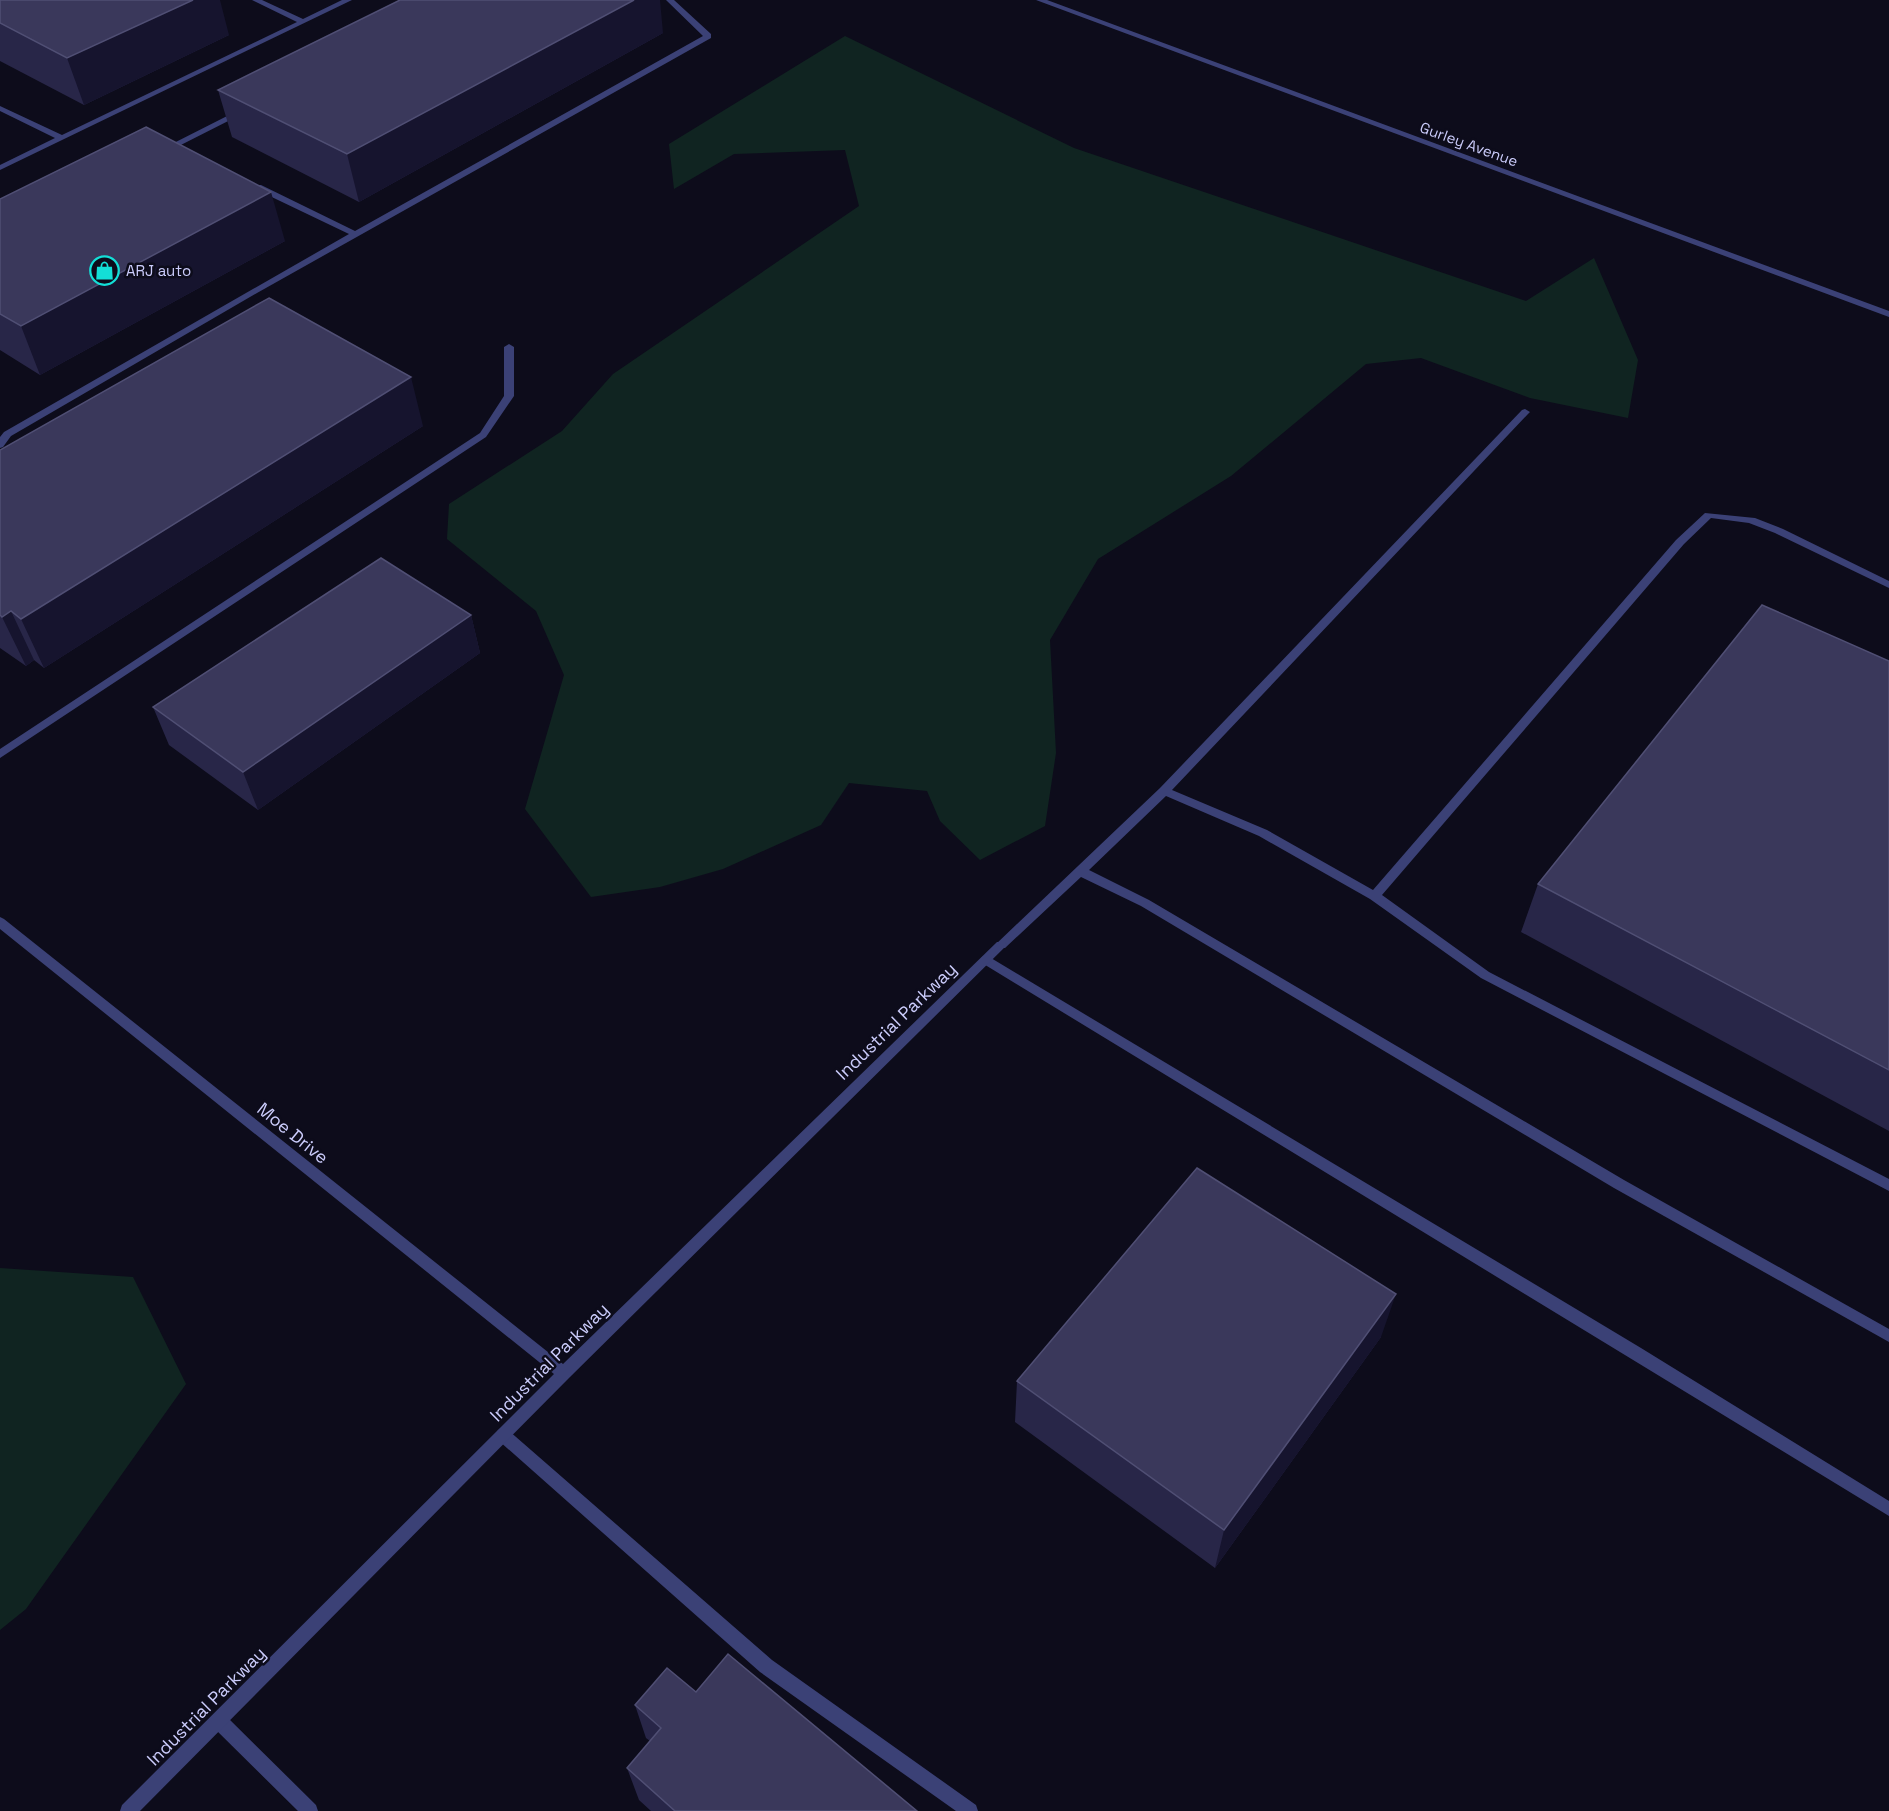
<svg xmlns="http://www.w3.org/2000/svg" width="1889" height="1811" font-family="'Space Grotesk',sans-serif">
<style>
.green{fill:#102421}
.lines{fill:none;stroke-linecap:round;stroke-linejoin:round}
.lane{fill:#3b4176;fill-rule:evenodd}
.street{fill:#3b4176;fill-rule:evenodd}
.wall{fill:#282648}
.shaded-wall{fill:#16142e}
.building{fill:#3a385b;stroke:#504f74;stroke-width:1.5}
.labels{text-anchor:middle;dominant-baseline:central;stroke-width:5;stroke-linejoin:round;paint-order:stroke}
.far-street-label{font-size:15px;fill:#cbccfb;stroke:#0d0c1b}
.far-poi-label{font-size:15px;fill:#cbccfb;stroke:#0d0c1b;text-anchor:start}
.street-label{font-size:18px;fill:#cbccfb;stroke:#0d0c1b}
</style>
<rect width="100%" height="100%" fill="#0d0c1b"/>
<!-- green -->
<path class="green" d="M845,36L1074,148L1526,301L1594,258L1638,360L1628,418L1530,398L1421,358L1366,364L1231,476L1098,559L1050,640L1056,753L1045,826L980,860L940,821L927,791L849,783L821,825L723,869L660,887L591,897L525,809L564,675L536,611L447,539L449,504L562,431L613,374L859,206L845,150L734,154L674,189L669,144Z
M0,1268L133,1277L186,1384L26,1609L0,1630Z"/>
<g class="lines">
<!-- lane -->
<path class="lane" d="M252,0H262L303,19L342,0H352L0,170V165L55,138L0,111V106L62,135L297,22Z
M666,0H674L711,34V38L257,293L11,436L3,447L0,448V437L4,432L349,234L255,189V185H261L355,231L703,36Z
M237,111L244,113L167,152L160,150Z
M509,344L514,347V396L486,437L0,758V749L480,433L504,396V347Z
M1525,409L1530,412L1528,414L1172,790L1267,830L1373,890L1676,540L1705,513L1755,518L1783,529L1889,581V588L1775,533L1749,523L1711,518L1684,544L1382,895L1489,972L1889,1179V1191L1481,978L1370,899L1259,836L1166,796L1089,870L1149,900L1624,1180L1889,1329V1342L1614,1188L1141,906L1081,877L1005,948H997L995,945L1160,788L1522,410Z
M986,955L1641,1348L1889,1501V1516L982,963L980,960L982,957Z
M503,1428L508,1430L772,1660L976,1805L978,1811H956L760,1672L498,1440L496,1435L498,1430Z
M219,1713L225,1715L316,1805L318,1811H298L213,1727L211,1721L213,1715Z"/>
<!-- street -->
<path class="street" d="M1036,0H1047L1889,311V317Z
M0,917L4,919L563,1364L997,942H1005L1007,945L569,1378L140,1811H120L122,1805L554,1374L0,929Z"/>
</g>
<!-- wall -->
<path class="wall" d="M0,0L229,35L84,105L0,61Z
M663,33L359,202L232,137L218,90Z
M0,199L285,241L40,375L0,350Z
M423,426L44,668L34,660L26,666L0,648V450Z
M471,615L480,653L258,810L169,745L153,707Z
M1889,661V1131L1521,932L1538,884Z
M1381,1337L1215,1568L1015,1422L1017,1381Z
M696,1692L917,1811H651L639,1800L627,1768L650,1741L646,1738L635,1705Z"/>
<!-- shaded-wall -->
<path class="shaded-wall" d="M193,0H220L229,35L84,105L67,58Z
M634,0H660L663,33L359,202L347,154Z
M271,192L285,241L40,375L21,326Z
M411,377L423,426L44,668L21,619Z
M11,611L34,660L26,666L2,617Z
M471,615L480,653L258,810L243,772Z
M1396,1294L1381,1337L1215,1568L1224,1530Z"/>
<!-- building -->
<path class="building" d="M0,0H193L67,58L0,23Z
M400,0H634L347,154L218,90Z
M146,127L271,192L21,326L0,314V199Z
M269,298L411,377L21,619L11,611L2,617L0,615V450Z
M381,558L471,615L243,772L153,707Z
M1762,605L1889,661V1070L1538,884Z
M1197,1168L1396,1294L1224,1530L1017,1381Z
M728,1654L917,1811H675L627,1768L661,1728L635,1705L667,1668L696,1692Z"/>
<!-- icons -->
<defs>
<symbol id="shop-ring" viewBox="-11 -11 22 22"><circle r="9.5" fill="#0d0c1b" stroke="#13dfd7" stroke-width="1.5"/><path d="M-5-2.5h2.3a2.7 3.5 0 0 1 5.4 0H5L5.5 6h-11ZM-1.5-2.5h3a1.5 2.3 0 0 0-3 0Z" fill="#13dfd7"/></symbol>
</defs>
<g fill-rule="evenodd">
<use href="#shop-ring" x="88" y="254" width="33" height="33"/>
</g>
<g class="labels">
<!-- far-street labels -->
<g class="far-street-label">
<text transform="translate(1469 144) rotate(20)">Gurley Avenue</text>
</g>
<!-- far-poi labels -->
<g class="far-poi-label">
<text x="126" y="270">ARJ auto</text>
</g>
<!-- street labels -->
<g class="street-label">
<text transform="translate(896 1021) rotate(-44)">Industrial Parkway</text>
<text transform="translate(293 1133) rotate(39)">Moe Drive</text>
<text transform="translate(549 1362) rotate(-45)">Industrial Parkway</text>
<text transform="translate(206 1706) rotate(-45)">Industrial Parkway</text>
</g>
</g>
</svg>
